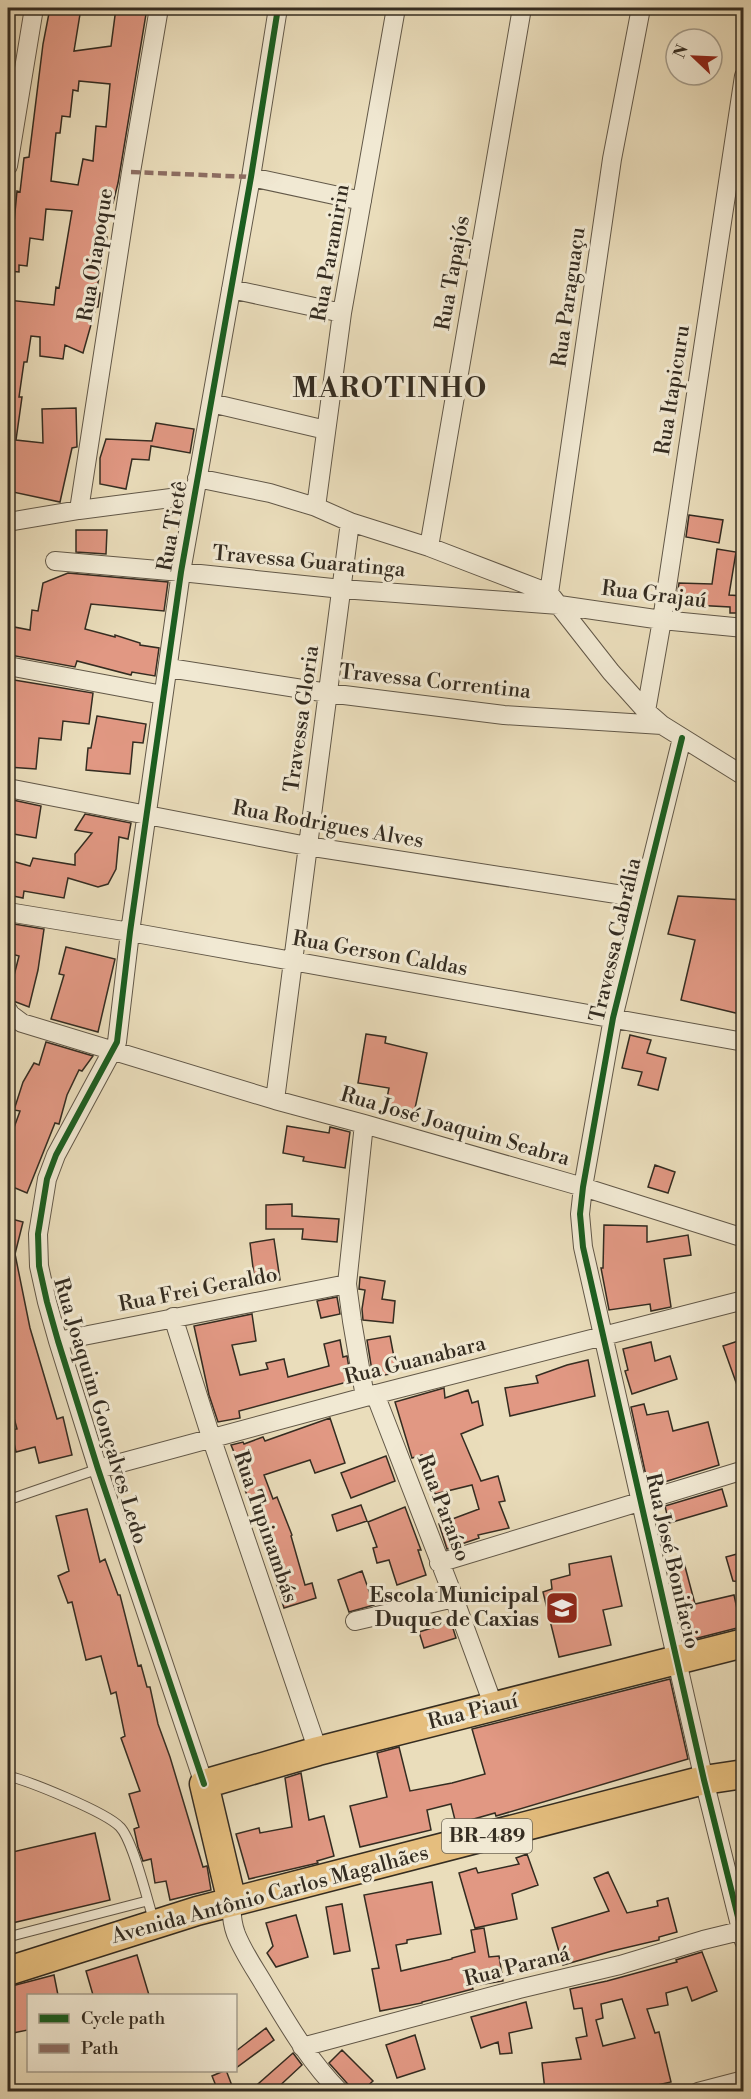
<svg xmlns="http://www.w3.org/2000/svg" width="751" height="2099" font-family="'Libre Bodoni',serif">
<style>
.building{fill:#e19883;stroke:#342c21;stroke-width:1.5;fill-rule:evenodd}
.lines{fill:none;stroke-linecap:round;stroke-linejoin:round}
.lane-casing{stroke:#625848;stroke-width:11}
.street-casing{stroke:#625848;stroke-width:20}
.primary-casing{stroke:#342c21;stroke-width:31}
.lane{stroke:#f1e9d3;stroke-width:9}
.street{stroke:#f1e9d3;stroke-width:18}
.primary{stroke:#e5be7e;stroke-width:28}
.quiet{stroke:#8d6e63;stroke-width:4.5;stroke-dasharray:9 4.5;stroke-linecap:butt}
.cycleway-casing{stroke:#f1e9d3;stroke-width:10}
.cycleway{stroke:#1b5e20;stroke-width:6}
.labels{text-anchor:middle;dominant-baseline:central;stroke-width:6;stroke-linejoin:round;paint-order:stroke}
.shield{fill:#f1e9d3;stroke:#6d6556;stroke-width:1.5}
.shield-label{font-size:20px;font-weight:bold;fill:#342c21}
.street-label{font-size:21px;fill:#342c21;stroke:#f1e9d3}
.poi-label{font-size:21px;font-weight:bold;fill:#342c21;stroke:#f1e9d3;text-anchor:end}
.district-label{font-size:27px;font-weight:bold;letter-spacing:1.5px;fill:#342c21;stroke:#f1e9d3}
</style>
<rect width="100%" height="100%" fill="#eaddbb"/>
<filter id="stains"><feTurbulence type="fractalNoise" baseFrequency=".00333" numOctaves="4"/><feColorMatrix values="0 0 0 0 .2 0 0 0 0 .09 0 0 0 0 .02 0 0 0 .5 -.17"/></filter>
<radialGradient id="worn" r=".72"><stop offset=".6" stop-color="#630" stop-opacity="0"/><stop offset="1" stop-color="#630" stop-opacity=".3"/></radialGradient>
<!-- building -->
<path class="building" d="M50,8H81L74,51L111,46L116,8H147L118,183L113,203H109L104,237H107L105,249L96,292L100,293L98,307H96L83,353L65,345L63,359L40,356V337L31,336L27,362H24L19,397H22L16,440L43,443L42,409L76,408L77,447L72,448L60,502L8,491V365L10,335L8,334V300L54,305L56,287L59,288L72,211L46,209L43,240L30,238L27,266L19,265V272L8,271L9,254H11L17,191L20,192L24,158L29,157L43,44ZM79,81L110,84L106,127L96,126L93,161L83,159L78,185L51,181L56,133H60L62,116L70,117L73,90L78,91Z
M156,423L194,429L190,453L151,446L149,460L132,459L126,489L100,484V458L106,439L152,441Z
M689,515L723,520L719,543L686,537Z
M76,530H107L106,554L76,552Z
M717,549L736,552L729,595L744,596V613H730V607L676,604L679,583L712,584Z
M68,573L168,582L164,611L91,604L85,629L115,637V635L140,643V645L159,648L155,676L132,672L131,675L77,661L75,667L10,655L14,627L30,630L32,610L38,611L43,583Z
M8,679L93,693L89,724L63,721L61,740L39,738L36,769L8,767Z
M97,716L146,724L143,743L133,742L130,774L86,770L88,748H91Z
M8,799L41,806L36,838L8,833Z
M85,814L131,823L128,839L119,837L116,869L108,884L98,887L68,878L64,898L24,891L23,898L8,895V860L30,866L33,858L75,865V854L92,833L75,830Z
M678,896L744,900V1015L681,1000L695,940L668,934Z
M8,923L44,929L38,970L29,1007L8,999L19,956L8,953Z
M66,947L115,959L98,1032L51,1019L64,975L59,974Z
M366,1034L386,1037L385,1043L427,1053L414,1113L385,1108L389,1088L358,1083Z
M630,1035L651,1040L647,1053L666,1058L658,1090L638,1085L642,1072L622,1068Z
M46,1042L93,1056L82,1071L79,1070L67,1095L59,1124L55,1123L27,1193L8,1185V1144L20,1111L14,1110L23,1082L34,1063L39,1065Z
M287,1126L329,1133L330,1127L350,1132L345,1168L303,1161L304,1157L283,1153Z
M655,1165L675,1172L668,1193L648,1187Z
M292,1204V1216L339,1219L337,1242L302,1239L303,1229H266V1205Z
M8,1218L23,1222L15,1254L30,1328L57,1419L63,1417L72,1455L39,1463L35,1447L16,1452L11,1430L17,1429L8,1396Z
M604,1225L647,1226V1242L688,1235L691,1255L664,1259L671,1307L651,1311L650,1304L609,1310L601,1268H603Z
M274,1239L280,1280L255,1284L250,1243Z
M360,1277L385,1281L382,1299L395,1301L393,1323L363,1320L362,1309L365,1290L359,1289Z
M337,1297L340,1314L321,1318L317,1301Z
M252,1314L256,1341L232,1345L240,1375L268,1369L266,1363L284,1359L288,1377L329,1366L324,1344L340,1340L343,1357L347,1356L351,1381L239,1411L240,1418L218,1422L209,1395L194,1326Z
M390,1336L397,1373L373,1377L367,1340Z
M744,1339V1399H742L723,1346Z
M651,1342L655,1361L670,1356L677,1379L632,1394L625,1371L628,1370L623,1349Z
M588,1360L595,1396L510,1416L505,1388L538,1383L536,1376L567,1365Z
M444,1388L445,1398L468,1390L472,1403L478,1401L483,1425L461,1434L481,1481L498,1476L505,1501L499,1502L509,1528L478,1535L479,1538L447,1549L439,1524L479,1509L472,1485L435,1494L422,1455L412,1458L395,1402Z
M644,1404L647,1415L668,1411L673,1431L708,1422L719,1465L658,1484V1482L648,1485L631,1407Z
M330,1418L345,1463L315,1473L310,1460L264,1475L273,1499L277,1497L292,1535L291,1536L305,1585L312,1583L316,1598L284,1608L266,1550L268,1549L240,1477L244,1476L231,1445L243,1442L244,1444L263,1437L265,1441Z
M386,1456L395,1481L351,1498L341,1473Z
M722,1489L727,1506L669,1523L665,1506Z
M361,1505L367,1521L337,1531L332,1515Z
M405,1507L421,1550H418L426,1575L397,1585L389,1560L377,1563L373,1548L377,1547L368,1522Z
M87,1509L100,1562L105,1559L118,1595H120L138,1666L141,1665L147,1687H150L158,1724L170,1757L203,1867L207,1866L211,1890L170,1900L166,1881L155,1883L151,1859L143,1861L138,1847L134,1829L139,1827L129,1794L140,1791L121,1738L125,1736L116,1692L111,1694L101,1656L86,1660L72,1602L68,1603L58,1576L69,1571L56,1516Z
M744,1552V1582L733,1581L726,1557Z
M611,1556L622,1606L603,1610L611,1645L559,1657L543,1592L552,1589L551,1580L570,1575L569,1564Z
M683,1559L695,1604L734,1595L741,1627L686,1641L667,1563Z
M362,1571L374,1605L349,1612L338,1580Z
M451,1622L456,1638L424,1648L419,1632Z
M670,1679L688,1759L496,1816L495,1813L456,1824L451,1804L427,1810L431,1830L360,1847L350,1806L387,1797L377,1753L399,1747L410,1791L452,1783L485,1774L472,1729Z
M301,1773L309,1820L324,1816L334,1856L317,1861L318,1863L249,1879L236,1834L259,1828L260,1833L292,1827L285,1778Z
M95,1833L110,1900L8,1924V1853Z
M527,1854L538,1885L512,1894L517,1919L475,1928L459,1873L476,1868L478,1873L519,1864L516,1858Z
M608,1872L627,1913L658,1906L657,1901L668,1898L677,1932L659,1937V1940L612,1951L563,1965L552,1928L609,1911L594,1878Z
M432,1882L441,1934L407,1940V1943L396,1945L401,1971L452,1959V1958L475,1952L471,1930L484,1928L489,1957L499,1956L503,1981L472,1986L473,1989L422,2002V2003L380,2011L372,1969L379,1968L364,1895Z
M342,1904L350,1951L334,1954L326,1907Z
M296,1915L308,1957L276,1967L267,1953L273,1946L266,1923Z
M702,1952L717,1991L692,2001L687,1987L666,1993L668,2005L647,2009L655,2033L659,2032L671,2082L631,2091H545L542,2063L581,2059L576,2038L587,2036L582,2008L574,2009L570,1989L607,1981L677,1962L676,1960L679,1959ZM622,1999L635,2038L603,2046L596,2020L603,2018L601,2004Z
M137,1955L149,1995H93L86,1971Z
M54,1975L58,1995H28V2030L8,2034V1987Z
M526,2002L532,2028L509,2033L512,2053L500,2054L498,2042L481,2048L471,2017Z
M266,2028L274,2040L236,2068V2051Z
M415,2035L425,2069L397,2078L386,2045Z
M342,2050L373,2081L362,2091H354L329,2063Z
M293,2053L302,2065L274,2091H250Z
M226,2070L234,2091H218L212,2076Z"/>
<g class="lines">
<defs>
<path id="lane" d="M8,1500L98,1469
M8,1776C29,1781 106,1812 120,1827C133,1840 148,1902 154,1922
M8,1937L147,1901"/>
<path id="street" d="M8,166L34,8
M251,177L362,201
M231,289L342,313
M211,403L326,430
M197,478L270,493L316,507L350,522L429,547L549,593L611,672L646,711L662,725L744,776
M316,507L342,313L396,8
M79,510L131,172L159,8
M8,522L79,510L194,495
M429,547L522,8
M55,561L181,572L342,589L559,605L662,620L744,628
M549,593L612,159L641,8
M8,666L163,695
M169,668L328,693L504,715L662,725
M646,711L662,620L744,76
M682,738L613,1018L583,1187L580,1214L583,1247L704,1780L744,1941
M8,788L307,846L642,898
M8,912L130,932L744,1042
M8,1010L10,1014L22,1023L275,1100L364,1124L583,1187L744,1238
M275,1100L350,522
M364,1124L347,1284L352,1321L365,1397
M173,1317L211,1437L318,1751
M58,1341L347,1284
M375,1394L454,1598L494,1707
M98,1469L365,1397L744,1300
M439,1563L744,1470
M355,1621L454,1598
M204,1784L98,1469L58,1341L47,1302L39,1266L38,1234L47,1179L56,1155L117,1042L130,932L181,572L251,177L278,8
M232,1902C231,1913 232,1923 236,1934C243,1952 255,1969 265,1986C288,2024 309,2061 340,2092
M302,2047L519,1989L620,1965L703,1940L744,1930
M698,2092L744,2080"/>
<path id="primary" d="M232,1902L204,1784L318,1751L744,1643
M8,1971L197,1911L704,1780L744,1774"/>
</defs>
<!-- lane casing -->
<use href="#lane" class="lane-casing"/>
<!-- street casing -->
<use href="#street" class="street-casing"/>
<!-- primary casing -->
<use href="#primary" class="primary-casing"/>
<!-- lane -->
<use href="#lane" class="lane"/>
<!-- street -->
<use href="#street" class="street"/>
<!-- primary -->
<use href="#primary" class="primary"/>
<!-- quiet -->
<path class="quiet" d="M131,172L251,177"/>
<defs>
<path id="cycleway" d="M682,738L613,1018L583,1187L580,1214L583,1247L704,1780L744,1941
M204,1784L98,1469L58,1341L47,1302L39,1266L38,1234L47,1179L56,1155L117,1042L130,932L181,572L251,177L278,8"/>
</defs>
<!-- cycleway casing -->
<use href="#cycleway" class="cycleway-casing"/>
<!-- cycleway -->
<use href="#cycleway" class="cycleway"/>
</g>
<!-- icons -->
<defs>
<symbol id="school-square" viewBox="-11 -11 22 22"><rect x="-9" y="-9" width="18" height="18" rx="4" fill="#8f2418" stroke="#f1e9d3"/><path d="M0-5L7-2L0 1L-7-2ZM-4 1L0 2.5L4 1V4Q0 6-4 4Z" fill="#fff"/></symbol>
</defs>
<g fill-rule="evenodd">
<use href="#school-square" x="543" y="1589" width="38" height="38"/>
</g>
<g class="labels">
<!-- shield labels -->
<rect class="shield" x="442" y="1819" width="90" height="34" rx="4.5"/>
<g class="shield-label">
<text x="487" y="1836">BR-489</text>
</g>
<!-- street labels -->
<g class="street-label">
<text transform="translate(331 253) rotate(-80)">Rua Paramirin</text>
<text transform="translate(96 255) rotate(-81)">Rua Oiapoque</text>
<text transform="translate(453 273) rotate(-80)">Rua Tapajós</text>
<text transform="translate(569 297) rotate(-82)">Rua Paraguaçu</text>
<text transform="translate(673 390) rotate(-81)">Rua Itapicuru</text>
<text transform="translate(173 526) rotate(-80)">Rua Tietê</text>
<text transform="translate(309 562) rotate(5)">Travessa Guaratinga</text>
<text transform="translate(654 595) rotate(7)">Rua Grajaú</text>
<text transform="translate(435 682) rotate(6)">Travessa Correntina</text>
<text transform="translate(302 719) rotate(-82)">Travessa Gloria</text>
<text transform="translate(328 825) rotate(10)">Rua Rodrigues Alves</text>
<text transform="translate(616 940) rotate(-77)">Travessa Cabrália</text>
<text transform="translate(380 954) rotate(10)">Rua Gerson Caldas</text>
<text transform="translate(455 1127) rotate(16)">Rua José Joaquim Seabra</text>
<text transform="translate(198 1290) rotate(-11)">Rua Frei Geraldo</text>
<text transform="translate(415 1361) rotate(-14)">Rua Guanabara</text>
<text transform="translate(100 1411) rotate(73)">Rua Joaquim Gonçalves Ledo</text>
<text transform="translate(443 1508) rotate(69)">Rua Paraíso</text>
<text transform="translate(265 1527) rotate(71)">Rua Tupinambás</text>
<text transform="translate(672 1561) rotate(77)">Rua José Bonifacio</text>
<text transform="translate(473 1712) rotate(-14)">Rua Piauí</text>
<text transform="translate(270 1895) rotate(-15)">Avenida Antônio Carlos Magalhães</text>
<text transform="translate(517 1967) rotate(-14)">Rua Paraná</text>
</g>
<!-- poi labels -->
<g class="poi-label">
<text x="539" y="1596">Escola Municipal<tspan x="539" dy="24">Duque de Caxias</tspan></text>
</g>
<!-- district labels -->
<g class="district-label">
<text x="390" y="389">MAROTINHO</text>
</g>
</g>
<!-- margin -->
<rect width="751" height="2099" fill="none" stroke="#eaddbb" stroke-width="30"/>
<rect x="9" y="9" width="733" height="2081" fill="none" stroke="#342c21" stroke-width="3"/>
<rect x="15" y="15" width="721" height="2069" fill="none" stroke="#342c21" stroke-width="1.5"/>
<!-- legend -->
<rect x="27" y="1994" width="210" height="78" fill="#f1e9d3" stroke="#a59d8c" stroke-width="1.5"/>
<rect x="39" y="2014" width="30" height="9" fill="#1b5e20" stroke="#a59d8c" stroke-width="1.5"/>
<text x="81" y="2024" font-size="18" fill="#342c21">Cycle path</text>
<rect x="39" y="2044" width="30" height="9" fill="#8d6e63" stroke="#a59d8c" stroke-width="1.5"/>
<text x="81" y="2054" font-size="18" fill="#342c21">Path</text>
<!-- north arrow -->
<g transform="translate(694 57) rotate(293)"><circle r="28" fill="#f1e9d3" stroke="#a59d8c" stroke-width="1.5"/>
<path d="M0-4.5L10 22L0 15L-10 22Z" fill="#8f2418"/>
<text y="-9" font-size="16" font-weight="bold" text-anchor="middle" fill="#342c21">N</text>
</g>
<rect width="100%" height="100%" filter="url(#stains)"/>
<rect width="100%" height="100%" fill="url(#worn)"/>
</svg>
